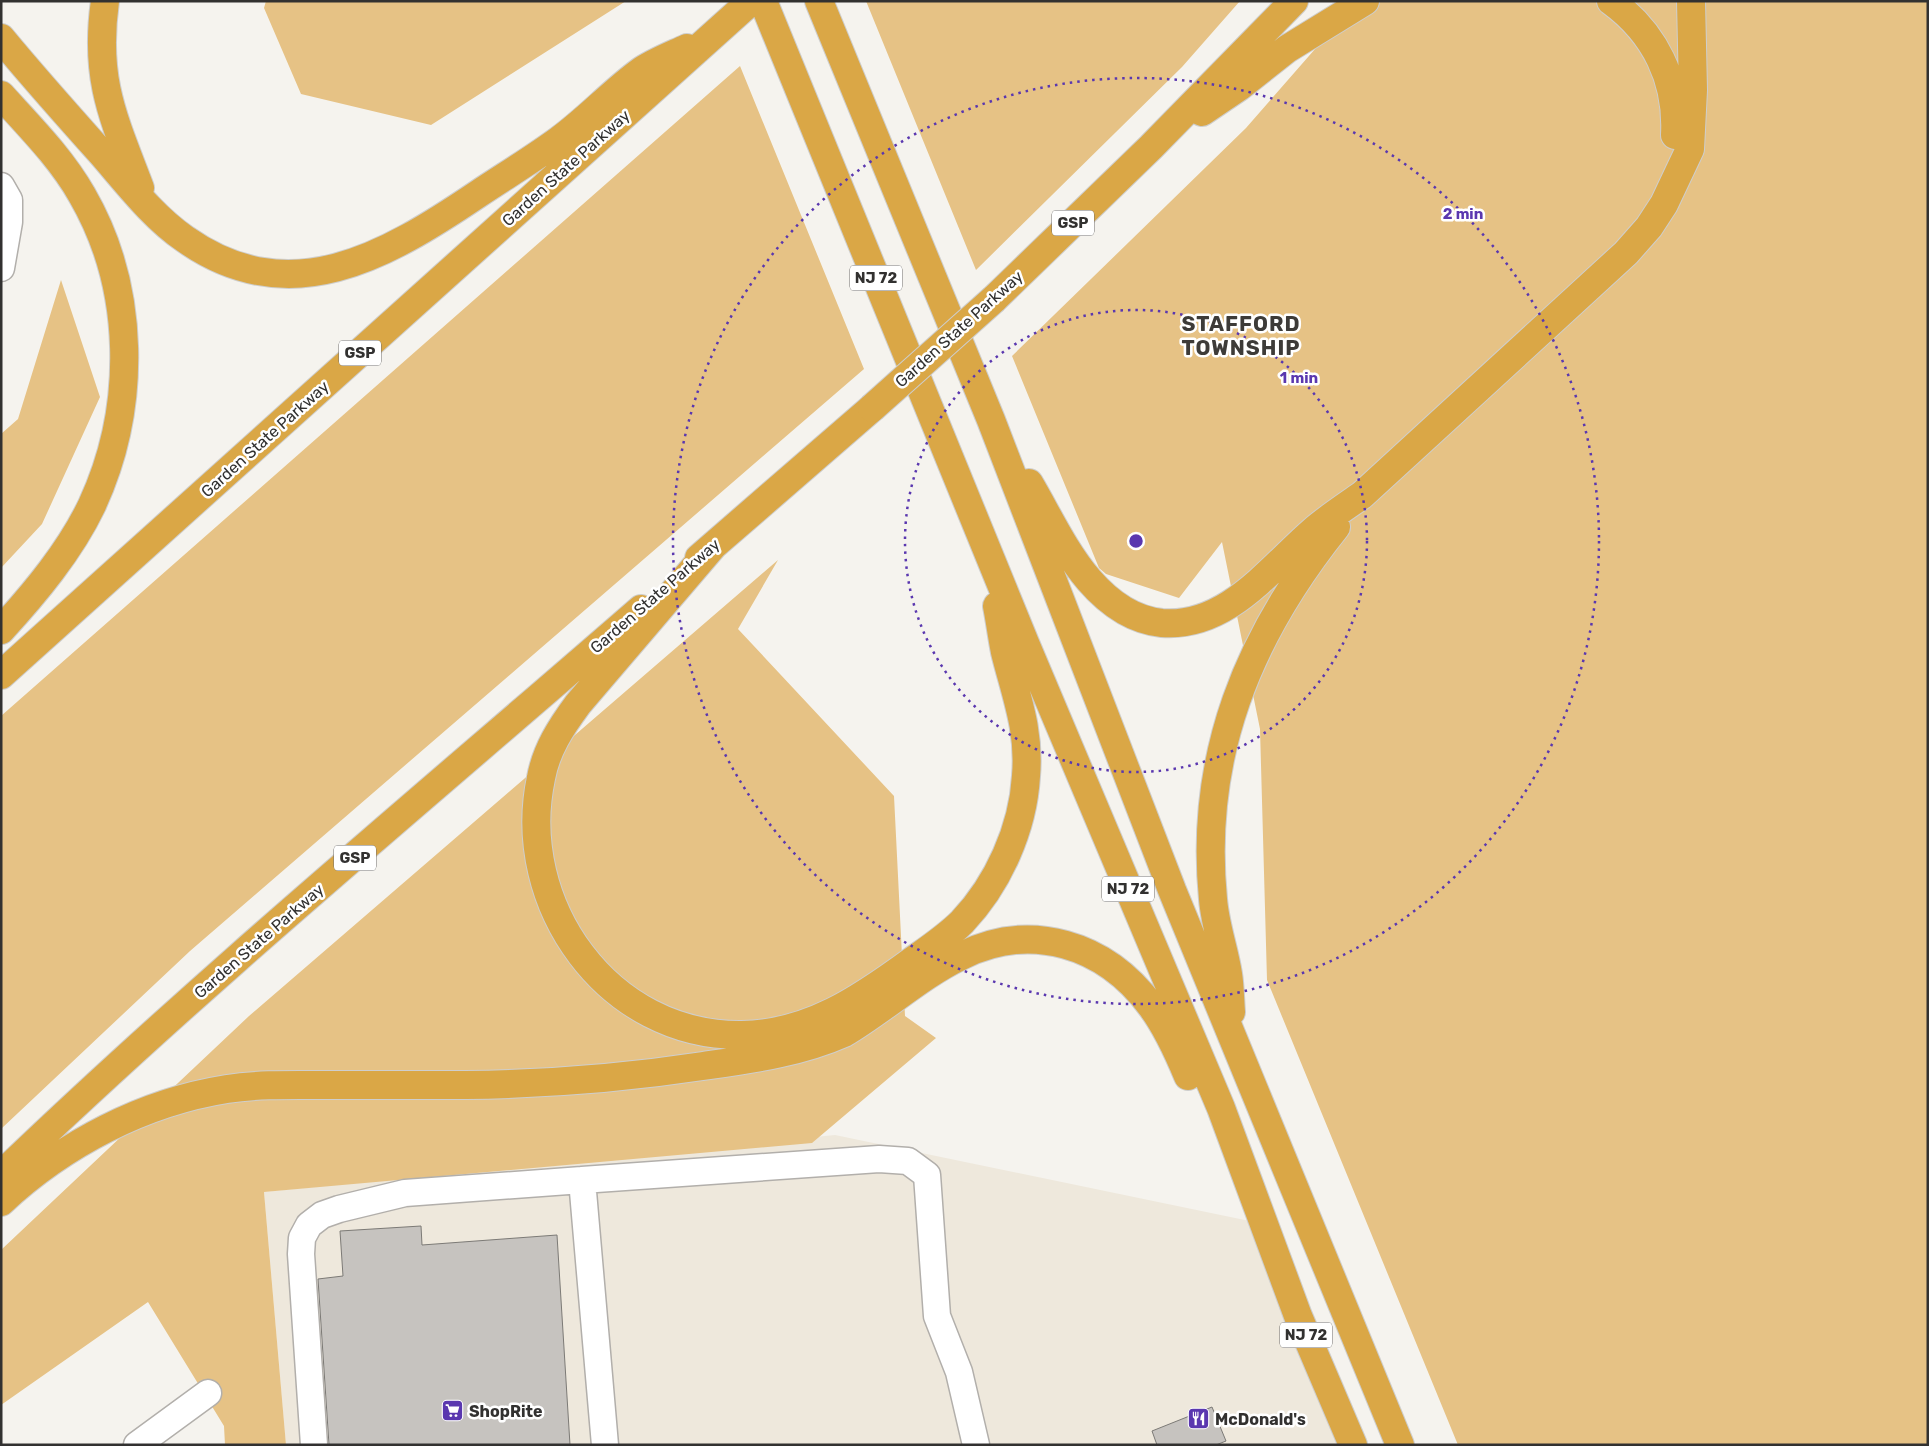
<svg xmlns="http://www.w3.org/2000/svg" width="1929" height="1446" font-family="Rubik,sans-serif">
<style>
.built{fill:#eee8dc}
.green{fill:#e6c285}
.building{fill:#c6c3bf;stroke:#7c7a76}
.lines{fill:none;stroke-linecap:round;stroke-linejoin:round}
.minor-casing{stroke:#b2afab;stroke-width:29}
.highway-casing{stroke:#cececd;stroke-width:30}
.minor{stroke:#fff;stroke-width:26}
.highway{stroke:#daa746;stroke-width:28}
.highway-bridge-casing{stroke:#cececd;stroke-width:30;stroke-linecap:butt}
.highway-bridge{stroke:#daa746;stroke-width:28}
.ring{fill:none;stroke:#5a37af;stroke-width:2.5;stroke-dasharray:2.5 5}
.labels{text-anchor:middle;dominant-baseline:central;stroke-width:5;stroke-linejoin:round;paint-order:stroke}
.shield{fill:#fff;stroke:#706f6e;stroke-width:1}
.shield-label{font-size:15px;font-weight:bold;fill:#323130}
.street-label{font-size:16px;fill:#323130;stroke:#fff}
.poi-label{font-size:16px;font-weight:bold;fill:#323130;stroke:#fff;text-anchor:start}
.district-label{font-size:21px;font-weight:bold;letter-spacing:1px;fill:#3d3b38;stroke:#fff}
.centre{fill:#5a37af;stroke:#fff;stroke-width:2.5}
.ring-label{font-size:15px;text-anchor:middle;font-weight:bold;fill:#5a37af;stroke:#fff;stroke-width:5;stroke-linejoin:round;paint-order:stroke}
</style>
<rect width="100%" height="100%" fill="#f5f3ee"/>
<!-- built -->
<path class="built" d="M835,1135L1264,1224L1353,1445H286L264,1192Z"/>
<!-- green -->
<path class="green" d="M266,1H626L431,125L301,94L264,8Z
M866,1H1240L1182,67L976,270Z
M1357,1H1928V1445H1458L1267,980L1260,729L1222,542L1179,598L1106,574L1099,568L1012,356L1246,128Z
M740,66L864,369L190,951L1,1129V716Z
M61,280L100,397L42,524L1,568V434L18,419Z
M778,560L738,629L894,796L905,1016L936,1038L812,1143L264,1192L286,1445H225L224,1426L148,1302L1,1405V1250L249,1016Z"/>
<!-- building -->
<path class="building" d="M421,1226L422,1245L557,1235L570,1445H329L318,1279L343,1276L340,1231Z
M1212,1407L1226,1441L1216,1445H1157L1152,1431Z"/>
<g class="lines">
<defs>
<path id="minor" d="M1,186L9,200V222L1,268
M137,1445L208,1393
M314,1445L301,1254L302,1238L309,1225L322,1215L339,1209L405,1193L582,1180
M605,1445L582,1180L879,1159L908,1161L927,1175L937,1316L959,1372L976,1445"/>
<path id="highway" d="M105,1C94,79 113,117 140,188
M763,1L1025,643L1221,1108L1298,1316L1353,1445
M819,1L991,420L1172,890L1400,1445
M1611,1C1655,33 1678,80 1675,135
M1,38C34,78 68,116 102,154C128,184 153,217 185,239C290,313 386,256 478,194C505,176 533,159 559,140C588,119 612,92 641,71C654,62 672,55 687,48
M1,95C30,127 61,158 82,195C136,288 137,408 92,505C70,551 35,593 1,630
M1202,112L1239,87L1287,49L1365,1
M994,299L1151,147L1294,1
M1029,483C1048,515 1064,551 1089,580C1108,602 1132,620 1162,623C1227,628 1269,569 1313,531C1328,518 1345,507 1362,495L1626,253L1649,227L1664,204L1690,149L1693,90L1691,1
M713,546L578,704C561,727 546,750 541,778C514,904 608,1037 742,1035C809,1034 860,999 912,961C929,949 947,937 962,922C998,884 1023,829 1026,776C1030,730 1016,696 1005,652C1002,637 1000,621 997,606
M699,558L872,408
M1,675L751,1
M1231,1012C1230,999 1230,986 1228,974C1224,949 1215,925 1213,899C1199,756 1248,637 1336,527
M1,1175C206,978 426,796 641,609
M1,1202C63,1144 144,1102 227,1089C259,1084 292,1085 324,1085C371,1085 418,1085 466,1085C545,1084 624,1078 703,1066C751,1059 799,1053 844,1033C883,1010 921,975 961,956C1031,921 1105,944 1151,1006C1167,1027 1178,1052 1188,1076"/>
</defs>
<!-- minor casing -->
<use href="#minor" class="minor-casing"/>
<!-- highway casing -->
<use href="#highway" class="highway-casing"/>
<!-- minor -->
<use href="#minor" class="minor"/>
<!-- highway -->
<use href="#highway" class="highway"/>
<defs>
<path id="highway-bridge" d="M872,408L994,299"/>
</defs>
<!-- highway-bridge casing -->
<use href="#highway-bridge" class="highway-bridge-casing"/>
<!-- highway-bridge -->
<use href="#highway-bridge" class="highway-bridge"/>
</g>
<!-- distance rings -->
<g class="ring">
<circle cx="1136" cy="541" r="231"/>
<circle cx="1136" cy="541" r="463"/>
</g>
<!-- icons -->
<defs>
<symbol id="supermarket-square" viewBox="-11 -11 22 22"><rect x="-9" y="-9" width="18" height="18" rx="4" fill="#5a37af" stroke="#fff"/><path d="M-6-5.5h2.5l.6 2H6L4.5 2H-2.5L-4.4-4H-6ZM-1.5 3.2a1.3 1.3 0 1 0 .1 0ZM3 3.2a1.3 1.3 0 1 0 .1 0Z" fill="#fff"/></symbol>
<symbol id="restaurant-square" viewBox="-11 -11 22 22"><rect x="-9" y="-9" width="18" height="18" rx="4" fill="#5a37af" stroke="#fff"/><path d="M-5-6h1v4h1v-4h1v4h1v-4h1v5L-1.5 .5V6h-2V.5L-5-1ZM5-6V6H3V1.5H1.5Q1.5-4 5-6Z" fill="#fff"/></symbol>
</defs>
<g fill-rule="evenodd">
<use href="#supermarket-square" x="440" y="1398" width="25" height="25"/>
<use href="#restaurant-square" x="1186" y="1406" width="25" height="25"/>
</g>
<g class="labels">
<!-- shield labels -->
<g class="shield">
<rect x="1052" y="210.5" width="42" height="25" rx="4"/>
<rect x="850" y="265.5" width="52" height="25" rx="4"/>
<rect x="339" y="340.5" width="42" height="25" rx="4"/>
<rect x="334" y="845.5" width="42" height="25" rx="4"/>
<rect x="1102" y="876.5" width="52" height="25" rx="4"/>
<rect x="1280" y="1322.5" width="52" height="25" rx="4"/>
</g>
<g class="shield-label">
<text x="1073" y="223">GSP</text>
<text x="876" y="278">NJ 72</text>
<text x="360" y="353">GSP</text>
<text x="355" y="858">GSP</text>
<text x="1128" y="889">NJ 72</text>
<text x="1306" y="1335">NJ 72</text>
</g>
<!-- street labels -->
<g class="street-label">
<text transform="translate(566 168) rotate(-42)">Garden State Parkway</text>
<text transform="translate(959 329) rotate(-42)">Garden State Parkway</text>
<text transform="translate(265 439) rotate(-42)">Garden State Parkway</text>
<text transform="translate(655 596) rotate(-41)">Garden State Parkway</text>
<text transform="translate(259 941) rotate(-41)">Garden State Parkway</text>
</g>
<!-- poi labels -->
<g class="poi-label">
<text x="469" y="1411">ShopRite</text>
<text x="1215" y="1419">McDonald's</text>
</g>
<!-- district labels -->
<g class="district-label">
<text x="1241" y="323">STAFFORD<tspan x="1241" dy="24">TOWNSHIP</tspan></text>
</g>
</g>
<circle cx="1136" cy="541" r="8" class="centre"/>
<g class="ring-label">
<text x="1463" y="219">2 min</text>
<text x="1299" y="383">1 min</text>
</g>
<!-- border -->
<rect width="1929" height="1446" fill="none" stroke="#323130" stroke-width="5"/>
</svg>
